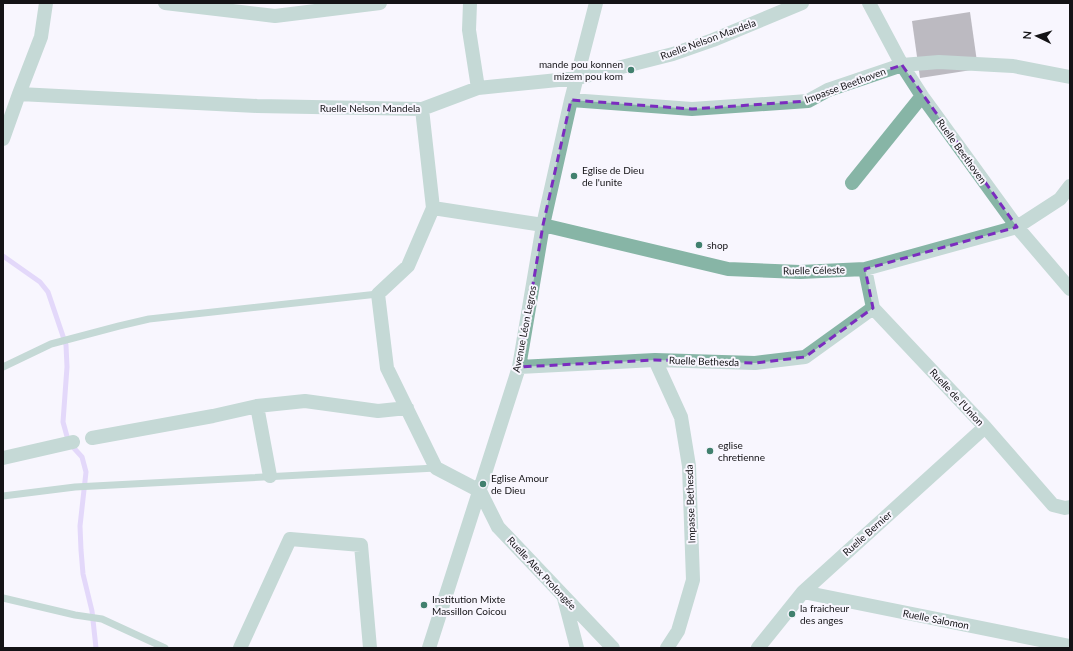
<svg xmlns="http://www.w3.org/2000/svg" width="1073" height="651" font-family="Lato,sans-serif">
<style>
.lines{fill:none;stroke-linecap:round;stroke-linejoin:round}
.stream{stroke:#cbb3f6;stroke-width:5}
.building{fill:#747279}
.service{stroke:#87b5a6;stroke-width:7}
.minor{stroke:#87b5a6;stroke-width:14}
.marked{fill:none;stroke:#7b2cbf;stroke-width:3;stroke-dasharray:8 5;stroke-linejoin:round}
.poi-dot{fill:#41806e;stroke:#f8f6fe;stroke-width:1.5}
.labels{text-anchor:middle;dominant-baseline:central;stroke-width:4;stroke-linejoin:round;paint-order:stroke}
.street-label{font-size:10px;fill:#141316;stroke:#f8f6fe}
.poi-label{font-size:10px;fill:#141316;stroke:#f8f6fe;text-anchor:start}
</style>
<rect width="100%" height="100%" fill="#f8f6fe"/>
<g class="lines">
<!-- stream -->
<path class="stream" d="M3,256L40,282L48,292L66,345L67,367L63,422L68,440
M72,446L82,457L86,472L80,526L81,550L83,574L92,611L96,648"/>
</g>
<!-- building -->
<path class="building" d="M970,12L978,69L920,78L912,21Z"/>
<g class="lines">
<!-- service -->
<path class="service" d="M3,367L51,344L119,326L149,319L378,294
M3,496L75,487L436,468
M3,598L75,615L102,619L165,648"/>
<!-- minor -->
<path class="minor" d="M165,3L275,16L380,3
M470,3L469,30L478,88
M869,3L902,65L922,96L1017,227L1070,289
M19,94L257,106L422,109L478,88L578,78L673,54L713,40L802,3
M571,100L692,109L808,101L828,90L902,65L939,62L1013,66L1070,77
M422,109L433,208L408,266L378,294L387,368L436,468L480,491L498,527L613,648
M3,139L19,94L41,37L46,3
M852,183L922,96
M433,208L543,225L728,269L800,272L865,269L1017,227L1060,199L1070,186
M865,269L873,308L985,427L1053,505L1065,508L1070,507
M655,360L681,417L689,466L693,580L678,631L667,648
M519,367L655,360L755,363L805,357L873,308
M257,406L270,476
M92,438L213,416L257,406L305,401L378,411L407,408
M3,458L73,442
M803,592L1070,646
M564,598L577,648
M240,648L290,539L361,545L370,648
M429,648L519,367L543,225L571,100L596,3
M758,648L803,592L985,427"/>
</g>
<!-- marked area -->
<path d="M0 0H1073V651H0ZM902,65L1017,227L865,269L873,308L805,357L755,363L655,360L519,367L543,225L571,100L692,109L808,101L828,90Z" fill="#f8f6fe" fill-opacity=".55" fill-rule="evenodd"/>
<path class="marked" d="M902,65L1017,227L865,269L873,308L805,357L755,363L655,360L519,367L543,225L571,100L692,109L808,101L828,90Z"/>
<!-- markers -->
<g class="poi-dot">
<circle cx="631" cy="70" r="4"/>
<circle cx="574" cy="176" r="4"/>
<circle cx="699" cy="245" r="4"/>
<circle cx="710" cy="451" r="4"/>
<circle cx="483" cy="484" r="4"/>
<circle cx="424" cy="605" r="4"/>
<circle cx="792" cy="614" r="4"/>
</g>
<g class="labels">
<!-- street labels -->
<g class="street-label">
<text transform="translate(708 39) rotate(-20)">Ruelle Nelson Mandela</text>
<text transform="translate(845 85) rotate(-20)">Impasse Beethoven</text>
<text x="370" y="108">Ruelle Nelson Mandela</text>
<text transform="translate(962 151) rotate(54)">Ruelle Beethoven</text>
<text transform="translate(814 270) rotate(-1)">Ruelle Céleste</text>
<text transform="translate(524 329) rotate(-79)">Avenue Léon Legros</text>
<text transform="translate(704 361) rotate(2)">Ruelle Bethesda</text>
<text transform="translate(957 397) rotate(47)">Ruelle de l'Union</text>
<text transform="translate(690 504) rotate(-92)">Impasse Bethesda</text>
<text transform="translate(867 533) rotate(-42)">Ruelle Bernier</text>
<text transform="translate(542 573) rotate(47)">Ruelle Alex Prolongée</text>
<text transform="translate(936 619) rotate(11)">Ruelle Salomon</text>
</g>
<!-- poi labels -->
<g class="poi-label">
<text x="623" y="64" text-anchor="end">mande pou konnen<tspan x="623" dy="12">mizem pou kom</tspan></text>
<text x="582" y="170">Eglise de Dieu<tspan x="582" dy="12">de l'unite</tspan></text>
<text x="707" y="245">shop</text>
<text x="718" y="445">eglise<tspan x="718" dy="12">chretienne</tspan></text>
<text x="491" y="478">Eglise Amour<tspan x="491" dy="12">de Dieu</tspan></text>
<text x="432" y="599">Institution Mixte<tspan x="432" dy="12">Massillon Coicou</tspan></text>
<text x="800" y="608">la fraicheur<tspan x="800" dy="12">des anges</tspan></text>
</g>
</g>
<!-- border -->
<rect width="1073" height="651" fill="none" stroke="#141316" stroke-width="8"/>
<!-- north arrow -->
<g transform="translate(1037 36) rotate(275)" stroke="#f8f6fe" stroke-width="3" paint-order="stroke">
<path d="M0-3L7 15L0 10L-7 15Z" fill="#141316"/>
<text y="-6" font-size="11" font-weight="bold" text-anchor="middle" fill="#141316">N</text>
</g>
</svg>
